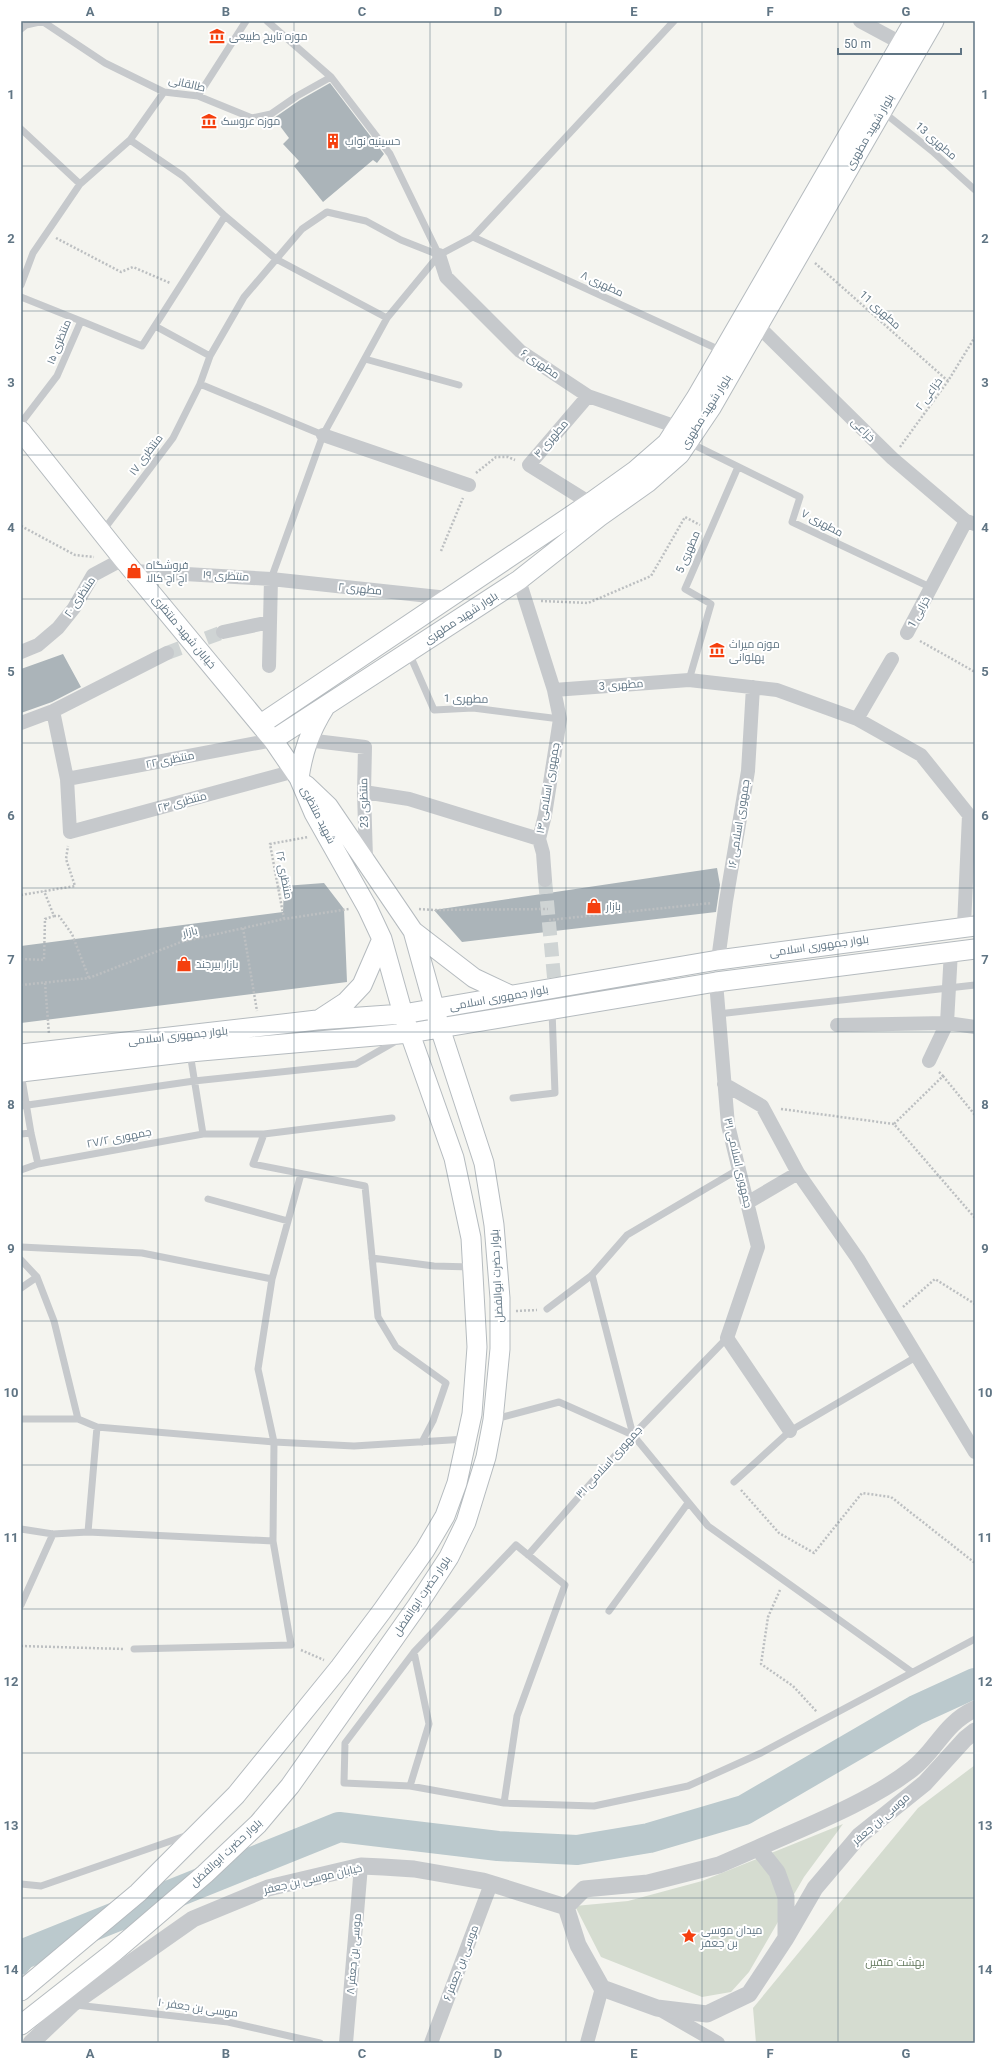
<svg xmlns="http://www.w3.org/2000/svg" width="996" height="2064" font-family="Roboto,Cairo,sans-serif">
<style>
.green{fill:#d5dcd0}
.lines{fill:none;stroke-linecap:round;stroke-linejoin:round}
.stream{stroke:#bbc9cd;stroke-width:5}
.river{stroke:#bbc9cd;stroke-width:30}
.building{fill:#abb4b9}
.minor-tunnel{stroke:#cfd4d4;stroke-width:14;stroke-dasharray:14 7;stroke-linecap:butt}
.secondary-casing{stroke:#b5bbbf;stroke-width:21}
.path{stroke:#bcbfc1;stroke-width:2.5;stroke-dasharray:2 2;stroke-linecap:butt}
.service{stroke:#c6c9cc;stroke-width:7}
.minor{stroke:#c6c9cc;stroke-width:14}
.tertiary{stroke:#c6c9cc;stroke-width:17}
.secondary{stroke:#fff;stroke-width:19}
.grid{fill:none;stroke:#607584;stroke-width:1;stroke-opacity:0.55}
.labels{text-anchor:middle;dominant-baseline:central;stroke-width:4;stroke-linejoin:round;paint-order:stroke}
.poi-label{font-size:11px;fill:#607584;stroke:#fff;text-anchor:start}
.street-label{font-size:11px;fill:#607584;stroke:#fff}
.park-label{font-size:11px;fill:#657a5f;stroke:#fff}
.neatline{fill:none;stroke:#607584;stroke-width:1.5}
.grid-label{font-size:13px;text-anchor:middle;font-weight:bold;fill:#607584}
</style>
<rect width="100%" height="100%" fill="#f4f4ef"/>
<!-- green -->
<path class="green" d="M975,1765V2043H756L753,2008L918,1808Z
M843,1824L804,1877L749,1972L731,1992L702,1997L601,1957L575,1906L628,1901L702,1881Z"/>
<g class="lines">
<!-- stream -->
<path class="stream" d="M24,1972L46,1945"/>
<!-- river -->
<path class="river" d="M21,1955L339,1827L498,1846L577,1850L649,1838L744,1810L916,1710L975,1683"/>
</g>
<!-- building -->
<path class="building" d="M330,83L384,154L377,163L373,160L323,202L294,166L299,161L283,144L289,138L274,118L300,100Z
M63,654L81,687L52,702L21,713V669Z
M717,868L720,885L716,912L462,942L434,910Z
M324,883L344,909L347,982L21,1023V946L283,912L284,886Z"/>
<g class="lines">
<!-- minor-tunnel -->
<path class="minor-tunnel" d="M167,653L223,632
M545,880L555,988"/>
<defs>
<path id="secondary" d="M21,431L123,559L273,740L299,778L314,813L367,907L382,939L403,1014L454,1158L471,1238L477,1347L472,1414L457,1483L445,1516L425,1550L382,1611L340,1667L236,1795L138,1893L21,1991
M261,724L590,503L636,470L667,443L696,398L914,21
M273,740L519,580L599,517L647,483L680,454L711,408L758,326L934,21
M299,778C303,751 310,731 325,707
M413,931L474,978L510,995
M320,1019L346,1002L362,985L382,939
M21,1054L317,1020L403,1014L718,960L975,926
M21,1072L190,1052L410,1033L716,982L975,949
M21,2025L114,1952L205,1874L258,1824L290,1786L417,1606L449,1557L466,1522L486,1457L493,1420L500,1349V1298L494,1225L484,1163L440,1028L413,931L328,806L306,785"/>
</defs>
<!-- secondary casing -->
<use href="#secondary" class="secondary-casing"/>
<!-- path -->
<path class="path" d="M56,238L121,272L133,267L170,283
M815,263L948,381
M900,447L948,381L975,337
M476,473L496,457H508L515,460
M21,526L75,555L94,557
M441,551L463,498
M541,601L588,603L651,576L685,517L700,525
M920,641L975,672
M21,895L75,886L66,859L68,846
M419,909L434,910L548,909
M54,916H59L72,934L89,978
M284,919L270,844L308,837
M549,920L712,903
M243,928L257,1011
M21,959L44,960L45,919L54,916L44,891
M45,983L49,1034
M21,985L89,978L181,942L284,919L349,909
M939,1072L943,1076L894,1124L975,1218
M943,1076L975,1115
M781,1109L894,1124
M903,1307L935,1279L975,1304
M516,1311L537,1310
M741,1490L779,1533L814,1553L862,1493L891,1497L975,1563
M780,1590L768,1617L761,1664L793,1686L817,1712
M21,1646L124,1649
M301,1650L324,1660"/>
<!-- service -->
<path class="service" d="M42,21L105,63L164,92L198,96L252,118L271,114L297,96L331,77
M267,21L331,77L390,154L439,255
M21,29L26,25L44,21
M198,96L246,21
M882,111L932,151L975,190
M21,129L80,184
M130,140L183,176L225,216L276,259L387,318
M473,237L722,351
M21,285L33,253L80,184L130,140L164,92
M21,297L81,321L57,376L21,423
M81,321L142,346L225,216
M155,326L210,356
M365,359L459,385
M323,435L200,384L210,356L244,297L302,229L327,212L366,221L401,240L439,255
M688,442L800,497L792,522L932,588
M102,532L173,438L200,384
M271,579L323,435L387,318L439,255L473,237L674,21
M409,653L434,710L473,708L560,719
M689,680L711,604L685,589L738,467
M718,1014L975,985
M190,1053L203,1134
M21,1073L31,1133L38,1164
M513,1098L555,1093L552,1010
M21,1106L194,1081L356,1064L398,1040
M21,1134L31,1133
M264,1134L253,1164L365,1186L378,1317L396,1347L446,1383L433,1421L422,1442
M21,1170L38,1164L203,1134H264L392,1118
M208,1199L288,1221
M21,1247L142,1253L272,1279
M372,1258L434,1266L471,1267
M21,1260L37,1277L54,1321L78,1419
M592,1275L633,1435L708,1526L912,1672
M21,1288L37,1277
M547,1309L592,1275L627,1235L739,1169
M21,1419H78L97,1427L274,1442L354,1446L466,1439
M495,1419L559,1402L633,1435
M734,1482L790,1431L916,1357
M21,1529L53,1534L88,1532L273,1541
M88,1532L97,1427
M528,1555L633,1435L727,1338
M21,1605L53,1534
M609,1611L688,1503
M134,1649L291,1645L273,1541L274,1442L258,1369L272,1279L301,1174
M414,1652L345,1743L344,1783L410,1786L504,1803L594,1806L688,1786L761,1753L975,1639
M410,1786L429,1724L414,1652L516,1545L565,1585L517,1716L504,1803
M21,1884L41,1886L188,1835
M76,2005L228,2022L320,2043"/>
<!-- minor -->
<path class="minor" d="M860,21L901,43
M439,255L446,277L520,351L588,396L677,427
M758,326L892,458L966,521L975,524
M588,396L529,465L590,503
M323,435L469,485
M134,571L271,579L448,598
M519,580L554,690L560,719L545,815L539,839L543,853L545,880
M223,632L270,622L271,579
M907,633L966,521
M21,652L38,645L58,628L74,608L93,575L123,559
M269,666L270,622
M554,690L689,680L777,690L857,719L892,659
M53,711L67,779L70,832L295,771
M857,719L921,755L969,815L964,926
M21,723L53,711L167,653
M307,740L365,747L364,792L366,859
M67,779L273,740
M364,792L409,799L539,839
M718,960L726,901L748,771L753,687
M716,982L728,1125L758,1247L727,1338L790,1431
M837,1025L947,1023L975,1027
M929,1061L947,1023L951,951
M724,1084L762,1106L798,1173L747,1203
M798,1173L858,1259L975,1452
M659,2009L718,2043
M346,2043L361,1866
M431,2043L491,1884
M587,2043L602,1988"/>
<!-- tertiary -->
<path class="tertiary" d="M758,1848L777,1872L786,1897V1938L749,1994L707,2014L657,2008L602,1988L578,1945L566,1907L584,1889L648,1883L719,1865Z
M758,1848C807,1826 870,1802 912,1769C937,1750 943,1724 975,1709
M786,1938L815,1888L859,1836L925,1783L965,1739L975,1731
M31,2043L72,2004L193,1919L268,1888L361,1866L383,1867L414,1869L483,1881L566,1907"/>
<!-- secondary -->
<use href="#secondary" class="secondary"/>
</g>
<!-- grid -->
<path class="grid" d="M158,21V2043M294,21V2043M430,21V2043M566,21V2043M702,21V2043M838,21V2043M21,166H975M21,311H975M21,455H975M21,599H975M21,743H975M21,888H975M21,1032H975M21,1176H975M21,1321H975M21,1465H975M21,1609H975M21,1753H975M21,1898H975"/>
<!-- icons -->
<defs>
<symbol id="museum-bare" viewBox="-9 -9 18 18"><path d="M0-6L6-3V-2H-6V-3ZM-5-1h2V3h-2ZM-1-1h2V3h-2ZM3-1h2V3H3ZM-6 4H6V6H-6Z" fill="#f53f0e" stroke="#fff" stroke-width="2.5" paint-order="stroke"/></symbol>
<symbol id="building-bare" viewBox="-9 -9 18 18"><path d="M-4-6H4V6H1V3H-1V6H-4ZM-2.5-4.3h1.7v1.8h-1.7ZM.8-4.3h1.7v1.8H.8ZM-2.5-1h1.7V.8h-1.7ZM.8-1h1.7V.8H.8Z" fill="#f53f0e" stroke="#fff" stroke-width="2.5" paint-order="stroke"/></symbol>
<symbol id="shop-bare" viewBox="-9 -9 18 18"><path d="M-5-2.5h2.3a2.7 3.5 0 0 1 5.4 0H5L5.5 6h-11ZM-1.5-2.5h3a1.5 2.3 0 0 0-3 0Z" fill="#f53f0e" stroke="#fff" stroke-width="2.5" paint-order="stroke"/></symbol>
<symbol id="sight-bare" viewBox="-9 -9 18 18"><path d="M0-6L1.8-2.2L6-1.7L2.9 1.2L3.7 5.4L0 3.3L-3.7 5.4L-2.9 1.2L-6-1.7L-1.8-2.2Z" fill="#f53f0e" stroke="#fff" stroke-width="2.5" paint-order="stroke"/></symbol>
</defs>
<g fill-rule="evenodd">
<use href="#museum-bare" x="206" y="25" width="22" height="22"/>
<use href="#museum-bare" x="198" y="110" width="22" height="22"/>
<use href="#building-bare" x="322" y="130" width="22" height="22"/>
<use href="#shop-bare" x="123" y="560" width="22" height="22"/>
<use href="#museum-bare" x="706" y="639" width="22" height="22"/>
<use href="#shop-bare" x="583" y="895" width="22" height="22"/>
<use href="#shop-bare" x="173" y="953" width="22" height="22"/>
<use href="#sight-bare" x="678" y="1925" width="22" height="22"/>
</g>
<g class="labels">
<!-- poi labels -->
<g class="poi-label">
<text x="229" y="36">موزه تاریخ طبیعی</text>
<text x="221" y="121">موزه عروسک</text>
<text x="345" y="141">حسینیه نواب</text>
<text x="146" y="565">فروشگاه<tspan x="146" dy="13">اچ اچ کالا</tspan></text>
<text x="729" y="644">موزه میراث<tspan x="729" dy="13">پهلوانی</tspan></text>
<text x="606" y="906">بازار</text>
<text x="196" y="964">بازار بیرجند</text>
<text x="701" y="1930">میدان موسی<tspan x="701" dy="13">بن جعفر</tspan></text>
</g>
<!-- street labels -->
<g class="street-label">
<text transform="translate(187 84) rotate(13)">طالقانی</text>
<text transform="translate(870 132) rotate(-60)">بلوار شهید مطهری</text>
<text transform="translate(936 141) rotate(41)">مطهری 13</text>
<text transform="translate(602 284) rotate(25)">مطهری ۸</text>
<text transform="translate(880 310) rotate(42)">مطهری 11</text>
<text transform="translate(59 342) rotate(-68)">منتظری ۱۵</text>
<text transform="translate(540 364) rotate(34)">مطهری ۶</text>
<text transform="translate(929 394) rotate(-54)">خزاعی ۲</text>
<text transform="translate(706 412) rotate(-58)">بلوار شهید مطهری</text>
<text transform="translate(863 430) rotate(45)">خزاعی</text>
<text transform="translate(551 439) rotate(-49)">مطهری ۴</text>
<text transform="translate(146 455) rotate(-53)">منتظری ۱۷</text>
<text transform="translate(822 523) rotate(28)">مطهری ۷</text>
<text transform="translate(688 552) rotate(-67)">مطهری 5</text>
<text transform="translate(226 576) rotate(3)">منتظری ۱۹</text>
<text transform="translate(360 589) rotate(6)">مطهری ۲</text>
<text transform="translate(80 597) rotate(-56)">منتظری ۲۰</text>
<text transform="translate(919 612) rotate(-61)">خزایی 1</text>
<text transform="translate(461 618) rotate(-33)">بلوار شهید مطهری</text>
<text transform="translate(184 632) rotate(50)">خیابان شهید منتظری</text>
<text transform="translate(621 685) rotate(-4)">مطهری 3</text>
<text transform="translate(466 699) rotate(1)">مطهری 1</text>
<text transform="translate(170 760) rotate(-11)">منتظری ۲۲</text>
<text transform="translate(548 788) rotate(-80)">جمهوری اسلامی ۱۴</text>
<text transform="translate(182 802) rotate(-15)">منتظری ۲۴</text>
<text transform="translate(364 803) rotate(-91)">منتظری 23</text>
<text transform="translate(318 815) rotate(63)">شهید منتظری</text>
<text transform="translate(739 824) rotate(-81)">جمهوری اسلامی ۱۶</text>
<text transform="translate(284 875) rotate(79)">منتظری ۲۶</text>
<text transform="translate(190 932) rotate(-13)">بازار</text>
<text transform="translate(819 946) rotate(-8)">بلوار جمهوری اسلامی</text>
<text transform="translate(499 998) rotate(-10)">بلوار جمهوری اسلامی</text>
<text transform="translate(178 1036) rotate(-6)">بلوار جمهوری اسلامی</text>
<text transform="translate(119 1138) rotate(-11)">جمهوری ۲۷/۲</text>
<text transform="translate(738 1163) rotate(77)">جمهوری اسلامی ۳۱</text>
<text transform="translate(497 1276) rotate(-93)">بلوار حضرت ابوالفضل</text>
<text transform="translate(609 1462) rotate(-48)">جمهوری اسلامی ۳۱</text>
<text transform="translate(422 1596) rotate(-56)">بلوار حضرت ابوالفضل</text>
<text transform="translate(881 1819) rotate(-41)">موسی بن جعفر</text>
<text transform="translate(226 1853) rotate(-43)">بلوار حضرت ابوالفضل</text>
<text transform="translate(313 1879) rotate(-13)">خیابان موسی بن جعفر</text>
<text transform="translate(354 1954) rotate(-85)">موسی بن جعفر ۸</text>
<text transform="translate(461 1963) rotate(-69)">موسی بن جعفر ۶</text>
<text transform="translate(198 2008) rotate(8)">موسی بن جعفر ۱۰</text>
</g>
<!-- park labels -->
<g class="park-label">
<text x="895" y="1962">بهشت متقین</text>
</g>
</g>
<!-- border -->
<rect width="996" height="2064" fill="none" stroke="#ffffff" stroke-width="44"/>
<!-- scale -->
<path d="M838 48v6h123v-6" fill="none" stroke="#607584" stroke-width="2"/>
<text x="844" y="48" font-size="12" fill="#607584" stroke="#ffffff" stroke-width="3" paint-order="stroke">50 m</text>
<rect x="22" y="22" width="952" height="2020" class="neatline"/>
<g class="grid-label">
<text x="90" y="16">A</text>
<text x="226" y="16">B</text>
<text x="362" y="16">C</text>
<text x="498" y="16">D</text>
<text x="634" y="16">E</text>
<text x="770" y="16">F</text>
<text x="906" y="16">G</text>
<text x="11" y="99">1</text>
<text x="985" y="99">1</text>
<text x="11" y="243">2</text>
<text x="985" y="243">2</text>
<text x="11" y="387">3</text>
<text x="985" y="387">3</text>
<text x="11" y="532">4</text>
<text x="985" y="532">4</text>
<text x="11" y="676">5</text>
<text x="985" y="676">5</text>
<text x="11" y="820">6</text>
<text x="985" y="820">6</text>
<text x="11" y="964">7</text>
<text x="985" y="964">7</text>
<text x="11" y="1109">8</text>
<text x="985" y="1109">8</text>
<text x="11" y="1253">9</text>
<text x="985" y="1253">9</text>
<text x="11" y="1397">10</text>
<text x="985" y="1397">10</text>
<text x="11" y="1542">11</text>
<text x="985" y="1542">11</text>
<text x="11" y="1686">12</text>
<text x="985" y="1686">12</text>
<text x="11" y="1830">13</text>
<text x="985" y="1830">13</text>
<text x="11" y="1974">14</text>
<text x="985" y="1974">14</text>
<text x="90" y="2058">A</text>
<text x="226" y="2058">B</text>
<text x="362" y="2058">C</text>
<text x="498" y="2058">D</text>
<text x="634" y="2058">E</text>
<text x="770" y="2058">F</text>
<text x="906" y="2058">G</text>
</g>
</svg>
